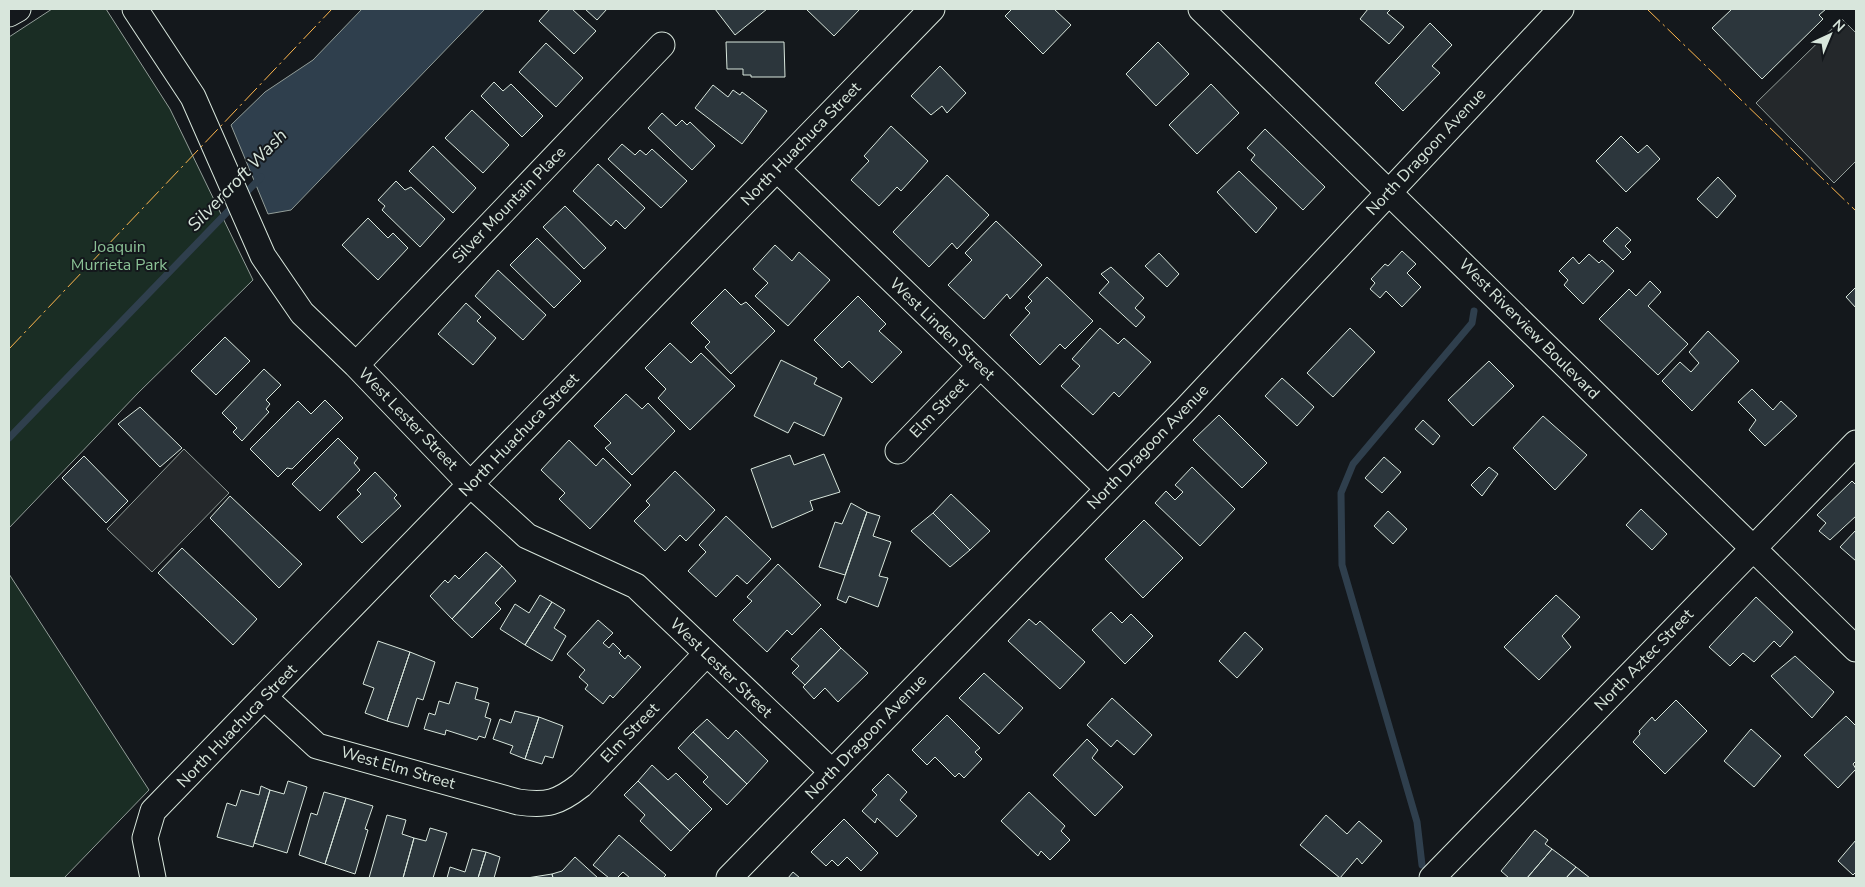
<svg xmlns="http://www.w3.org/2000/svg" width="1865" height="887" font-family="'Nunito Sans',sans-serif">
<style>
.green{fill:#1a2d24;stroke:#939e99}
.parking{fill:#24282b;stroke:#939e99}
.water{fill:#2f3f4d;stroke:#939e99}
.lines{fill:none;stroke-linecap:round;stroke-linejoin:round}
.stream{stroke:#2f3f4d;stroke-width:7}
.building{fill:#2c363c;stroke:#d8e6dc}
.minor-casing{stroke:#d8e6dc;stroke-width:27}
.minor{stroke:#14181c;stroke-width:25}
.power{stroke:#ffb74d;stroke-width:1;stroke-dasharray:18 4 2.5 4;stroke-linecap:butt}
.labels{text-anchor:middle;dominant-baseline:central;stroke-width:4;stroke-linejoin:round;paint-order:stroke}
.street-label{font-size:16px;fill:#d8e6dc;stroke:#14181c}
.park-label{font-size:16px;fill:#8ac095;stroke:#14181c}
.water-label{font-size:18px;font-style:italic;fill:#d8e6dc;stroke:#14181c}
</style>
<rect width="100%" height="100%" fill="#14181c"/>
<!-- green -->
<path class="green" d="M52,9H106L170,109L253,280L138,393L9,528V37Z
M9,574L149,790L64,878H9Z"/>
<!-- parking -->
<path class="parking" d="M1842,19L1856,33V161L1834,183L1756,103Z
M184,449L229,493L152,572L107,529Z"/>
<!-- water -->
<path class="water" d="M362,9H485L291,210L268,214L231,125L265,92L313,60Z"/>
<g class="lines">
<!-- stream -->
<path class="stream" d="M242,197L261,177
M9,438L235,204
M1422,865L1417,822L1342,565L1341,493L1353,464L1472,323L1474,311"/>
</g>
<!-- building -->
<path class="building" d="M550,9H572L596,31L574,54L539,21Z
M585,9H607L597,20Z
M715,9H767L735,35Z
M806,9H860L834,36Z
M1012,9H1054L1071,25L1043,54L1005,16Z
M1368,9H1391L1387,13L1404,27L1389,44L1360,19Z
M1732,9H1826L1819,15L1823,19L1762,79L1712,28Z
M1430,23L1452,45L1432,66L1440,73L1403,111L1375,83Z
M726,42H784L785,77H751V75H743V69H727Z
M1158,42L1189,74L1156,106L1126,74Z
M546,43L583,78L556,107L519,72Z
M940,66L966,93L947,113L942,106L931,115L911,96Z
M494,82L503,91L511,84L543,116L522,137L481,96Z
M1211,84L1239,113L1197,154L1169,125Z
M713,85L728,97L733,90L740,95L742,92L767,111L742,144L695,108Z
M472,110L509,145L483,173L445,138Z
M662,113L676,126L682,120L687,125L690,122L715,146L692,170L648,128Z
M891,126L928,161L901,191L897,187L879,206L851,180L869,161L864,156Z
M1265,129L1325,187L1303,210L1251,160L1255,155L1247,148Z
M1621,136L1638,153L1647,145L1660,159L1626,192L1596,161Z
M622,144L635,155L640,150L646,155L652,149L687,181L661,208L608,159Z
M433,146L476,188L453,213L409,171Z
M598,164L645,208L625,229L616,220L611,226L573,191Z
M1239,171L1277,208L1256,233L1217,192Z
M947,175L989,215L957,249L952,243L929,267L893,232Z
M1718,177L1736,196L1717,218L1697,199Z
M396,181L405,190L411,187L445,219L420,247L382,210L385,206L378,200Z
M565,206L606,248L584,269L543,227Z
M368,218L388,238L393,233L408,248L378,280L342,245Z
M996,221L1042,265L1010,299L1007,294L984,319L948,285L972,260L965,253Z
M1617,227L1631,240L1625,246L1631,252L1623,260L1603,241Z
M537,238L581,281L554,308L510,265Z
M775,245L792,261L799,252L830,280L788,326L755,296L768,283L753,269Z
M1402,251L1416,264L1407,273L1421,287L1402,307L1386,291L1380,298L1370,289L1375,283L1371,279L1385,264L1388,266Z
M1159,253L1179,274L1167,287L1145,266Z
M1589,254L1599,263L1602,260L1614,271L1583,304L1564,285L1568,280L1559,271L1573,257L1579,264Z
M1111,267L1144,298L1135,308L1145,317L1136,327L1099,293L1109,282L1101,274Z
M498,270L546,315L523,340L475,296Z
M1047,277L1093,321L1065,349L1060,344L1040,365L1010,335L1030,313L1025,308L1032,301L1028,297Z
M1650,281L1661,292L1648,306L1688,344L1658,375L1599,319L1629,289L1636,296Z
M1856,287V308L1846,297Z
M725,289L741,305L746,302L775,331L731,374L705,347L710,342L691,323Z
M858,296L886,324L879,331L902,352L872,383L849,361L842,368L814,340Z
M466,303L481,317L477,321L496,338L473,365L438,334Z
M1100,328L1118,344L1124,338L1151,362L1119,397L1114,392L1093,415L1061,386L1080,366L1072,359Z
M1350,328L1375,352L1333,397L1307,373Z
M1708,331L1739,361L1692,411L1662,381L1680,362L1691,372L1699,363L1689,352Z
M225,337L250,361L216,395L191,371Z
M670,343L691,363L701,353L735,386L690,430L658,398L666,389L645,368Z
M781,360L817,378L814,384L842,398L824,436L794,422L788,433L754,416Z
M1489,361L1514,386L1473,426L1448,400Z
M264,369L281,385L266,400L270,404L266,409L269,412L242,441L233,432L237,428L222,413Z
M1282,378L1314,407L1297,426L1265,396Z
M1752,389L1773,410L1781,401L1797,416L1765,446L1749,430L1756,420L1738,402Z
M626,394L642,409L648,403L675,431L632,475L605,448L611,443L594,426Z
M325,400L343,418L292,469L287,468L278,477L250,449L298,401L311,414Z
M140,407L182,448L160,467L118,424Z
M1219,415L1267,463L1242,488L1193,440Z
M1543,416L1587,455L1555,490L1513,448Z
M1423,420L1440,436L1433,445L1415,429Z
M338,438L358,458L354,463L360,470L320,511L292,484Z
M569,440L596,466L603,458L631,485L590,529L559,499L565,493L541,470Z
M824,454L840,492L810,501L813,510L772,528L751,469L790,455L794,465Z
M84,456L128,501L106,523L62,478Z
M1384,457L1401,472L1382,493L1365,478Z
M1192,467L1235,509L1200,546L1155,503L1166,491L1175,500L1183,492L1175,485Z
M1489,467L1498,474L1482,496L1471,485Z
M675,471L715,510L686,541L680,535L665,551L634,521L650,505L646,501Z
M375,472L397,495L394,498L401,506L362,543L337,517L361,494L357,490Z
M1852,481L1856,485V516L1830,540L1819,531L1826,523L1817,515Z
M951,494L990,531L970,550L933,513Z
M230,496L302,564L279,588L210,518Z
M851,503L867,512L845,575L819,567L835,522L842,524Z
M1641,509L1667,534L1652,550L1626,525Z
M1388,511L1407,529L1393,544L1374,526Z
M867,512L880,516L873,536L891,542L879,576L888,578L878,607L849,596L846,603L837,599Z
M933,513L970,550L950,567L911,531Z
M726,516L771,559L747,584L737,575L716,597L688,571L706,552L699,545Z
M1144,520L1183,558L1143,598L1105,559Z
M1856,530V561L1840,547Z
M182,548L257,619L233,645L158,573Z
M486,552L502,566L452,619L430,596L445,580L448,583L455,575L459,579Z
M778,564L821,605L792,635L787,630L767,652L733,620L752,601L747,597Z
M502,566L516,581L495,603L501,609L472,638L452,619Z
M540,595L552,602L525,645L500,629L515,604L529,613Z
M1556,595L1580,617L1562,636L1571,647L1539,680L1504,647Z
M1756,597L1793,632L1780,647L1774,641L1754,662L1743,653L1730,666L1709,647Z
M552,602L565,610L554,628L566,636L552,661L525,645Z
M1111,612L1122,623L1131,614L1153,636L1125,664L1092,630Z
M1029,619L1036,625L1040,621L1085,662L1060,689L1008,641Z
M598,620L613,633L603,643L609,648L613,643L621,651L619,653L625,659L628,655L641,667L613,698L610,695L603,704L585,689L588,685L579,677L585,670L567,654Z
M821,628L841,648L805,685L792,673L799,666L791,659Z
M1245,632L1263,649L1237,678L1219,661Z
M378,641L410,652L387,721L365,713L374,688L363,684Z
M841,648L868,673L838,702L825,688L814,699L803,687Z
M410,652L435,662L423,700L417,698L408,727L387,721Z
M1795,656L1834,692L1812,718L1771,676Z
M984,673L1023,708L999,734L959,698Z
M456,682L478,688L475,699L489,703L485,717L491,719L485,738L479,736L477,740L446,730L445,735L424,729L429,713L435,715L439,701L449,704Z
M1112,698L1152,735L1134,755L1117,740L1111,747L1087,725Z
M1676,700L1707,731L1665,774L1633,742L1640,734L1639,731L1652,717L1655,721Z
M515,711L539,717L525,759L510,753L513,746L493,739L500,719L511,723Z
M947,715L980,748L975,752L982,759L964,778L959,773L955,777L935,757L927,765L912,750Z
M1846,716L1856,726V761L1853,764L1856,769L1838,788L1804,755Z
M539,717L563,726L553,758L545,756L542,764L525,759Z
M707,719L728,739L736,730L768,761L747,784L693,732Z
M1751,729L1781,756L1754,787L1724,761Z
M693,732L747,784L727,805L703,782L708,777L678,748Z
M1087,739L1098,750L1092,758L1123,787L1095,816L1053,775Z
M652,765L668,780L676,773L712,809L690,831L638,781Z
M888,774L907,792L900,800L917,816L897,837L877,818L875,823L862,811L877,795L872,790Z
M288,781L307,787L287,853L254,843L270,790L284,794Z
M638,781L690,831L671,851L640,821L645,815L624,795Z
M261,786L270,790L253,847L217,837L227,803L236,806L241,790L259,795Z
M324,792L346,798L325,864L299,855L311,813L317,815Z
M1029,792L1065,826L1061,831L1070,840L1050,860L1041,851L1038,856L1001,821Z
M346,798L373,806L365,829L368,830L355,874L325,864Z
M387,815L406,820L402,834L414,838L403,878H369Z
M1326,815L1347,834L1359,821L1382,841L1362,864L1357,858L1340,878L1300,845Z
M844,819L878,853L861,871L847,857L838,866L832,860L826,866L811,852Z
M430,828L447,833L433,878H403L414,838L426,841Z
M1535,830L1548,840L1545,844L1552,849L1527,878H1509L1501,871Z
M619,835L666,875L663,878H630L623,872L617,878H609L593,865Z
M1856,840V872L1853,875L1838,861Z
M472,849L486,852L478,878H447L450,867L465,872Z
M1552,849L1576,867L1566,878H1527Z
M486,852L500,857L494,878H478Z
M575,857L598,878H553L552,874L562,871Z
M1576,867L1590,878H1566Z
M793,872L800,878H788Z
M552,874L553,878H527Z"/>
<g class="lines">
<defs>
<path id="minor" d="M135,9L193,97L263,256L302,313L356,365L471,485L527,536L636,586L832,772
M1201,9L1856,649
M9,14L18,9
M777,169L1108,489
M356,365L662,45
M898,451L980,366
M265,698L317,746L518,802C547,806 558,803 581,785L706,654
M153,878L145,838L153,811L932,9
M729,878L1185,410L1561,9
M1432,878L1856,443"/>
</defs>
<!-- minor casing -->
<use href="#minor" class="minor-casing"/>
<!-- minor -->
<use href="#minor" class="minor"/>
<!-- power -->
<path class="power" d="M1647,9L1856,211
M9,349L332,9"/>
</g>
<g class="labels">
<!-- street labels -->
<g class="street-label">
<text transform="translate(801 144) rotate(-46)">North Huachuca Street</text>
<text transform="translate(1426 152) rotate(-47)">North Dragoon Avenue</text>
<text transform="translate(509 205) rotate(-46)">Silver Mountain Place</text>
<text transform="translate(942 329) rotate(44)">West Linden Street</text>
<text transform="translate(1529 329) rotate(45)">West Riverview Boulevard</text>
<text transform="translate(939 408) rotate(-46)">Elm Street</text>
<text transform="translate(408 419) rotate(46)">West Lester Street</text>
<text transform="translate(519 435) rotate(-46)">North Huachuca Street</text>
<text transform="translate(1148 447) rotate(-46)">North Dragoon Avenue</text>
<text transform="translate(1644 660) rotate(-46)">North Aztec Street</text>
<text transform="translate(721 668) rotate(44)">West Lester Street</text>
<text transform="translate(237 726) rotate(-46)">North Huachuca Street</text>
<text transform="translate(630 733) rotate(-46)">Elm Street</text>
<text transform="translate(866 737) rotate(-46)">North Dragoon Avenue</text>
<text transform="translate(398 768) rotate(16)">West Elm Street</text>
</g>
<!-- park labels -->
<g class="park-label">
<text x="119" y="247">Joaquin<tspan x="119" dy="18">Murrieta Park</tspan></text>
</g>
<!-- water labels -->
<g class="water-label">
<text transform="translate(237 180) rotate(-46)">Silvercroft Wash</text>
</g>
</g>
<!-- border -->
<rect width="1865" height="887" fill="none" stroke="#d8e6dc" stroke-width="20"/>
<!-- north arrow -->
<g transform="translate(1830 35) rotate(44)" stroke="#14181c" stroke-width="4" paint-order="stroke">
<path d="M0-4L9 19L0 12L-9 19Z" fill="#d8e6dc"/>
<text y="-8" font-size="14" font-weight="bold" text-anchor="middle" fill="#d8e6dc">N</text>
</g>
</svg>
